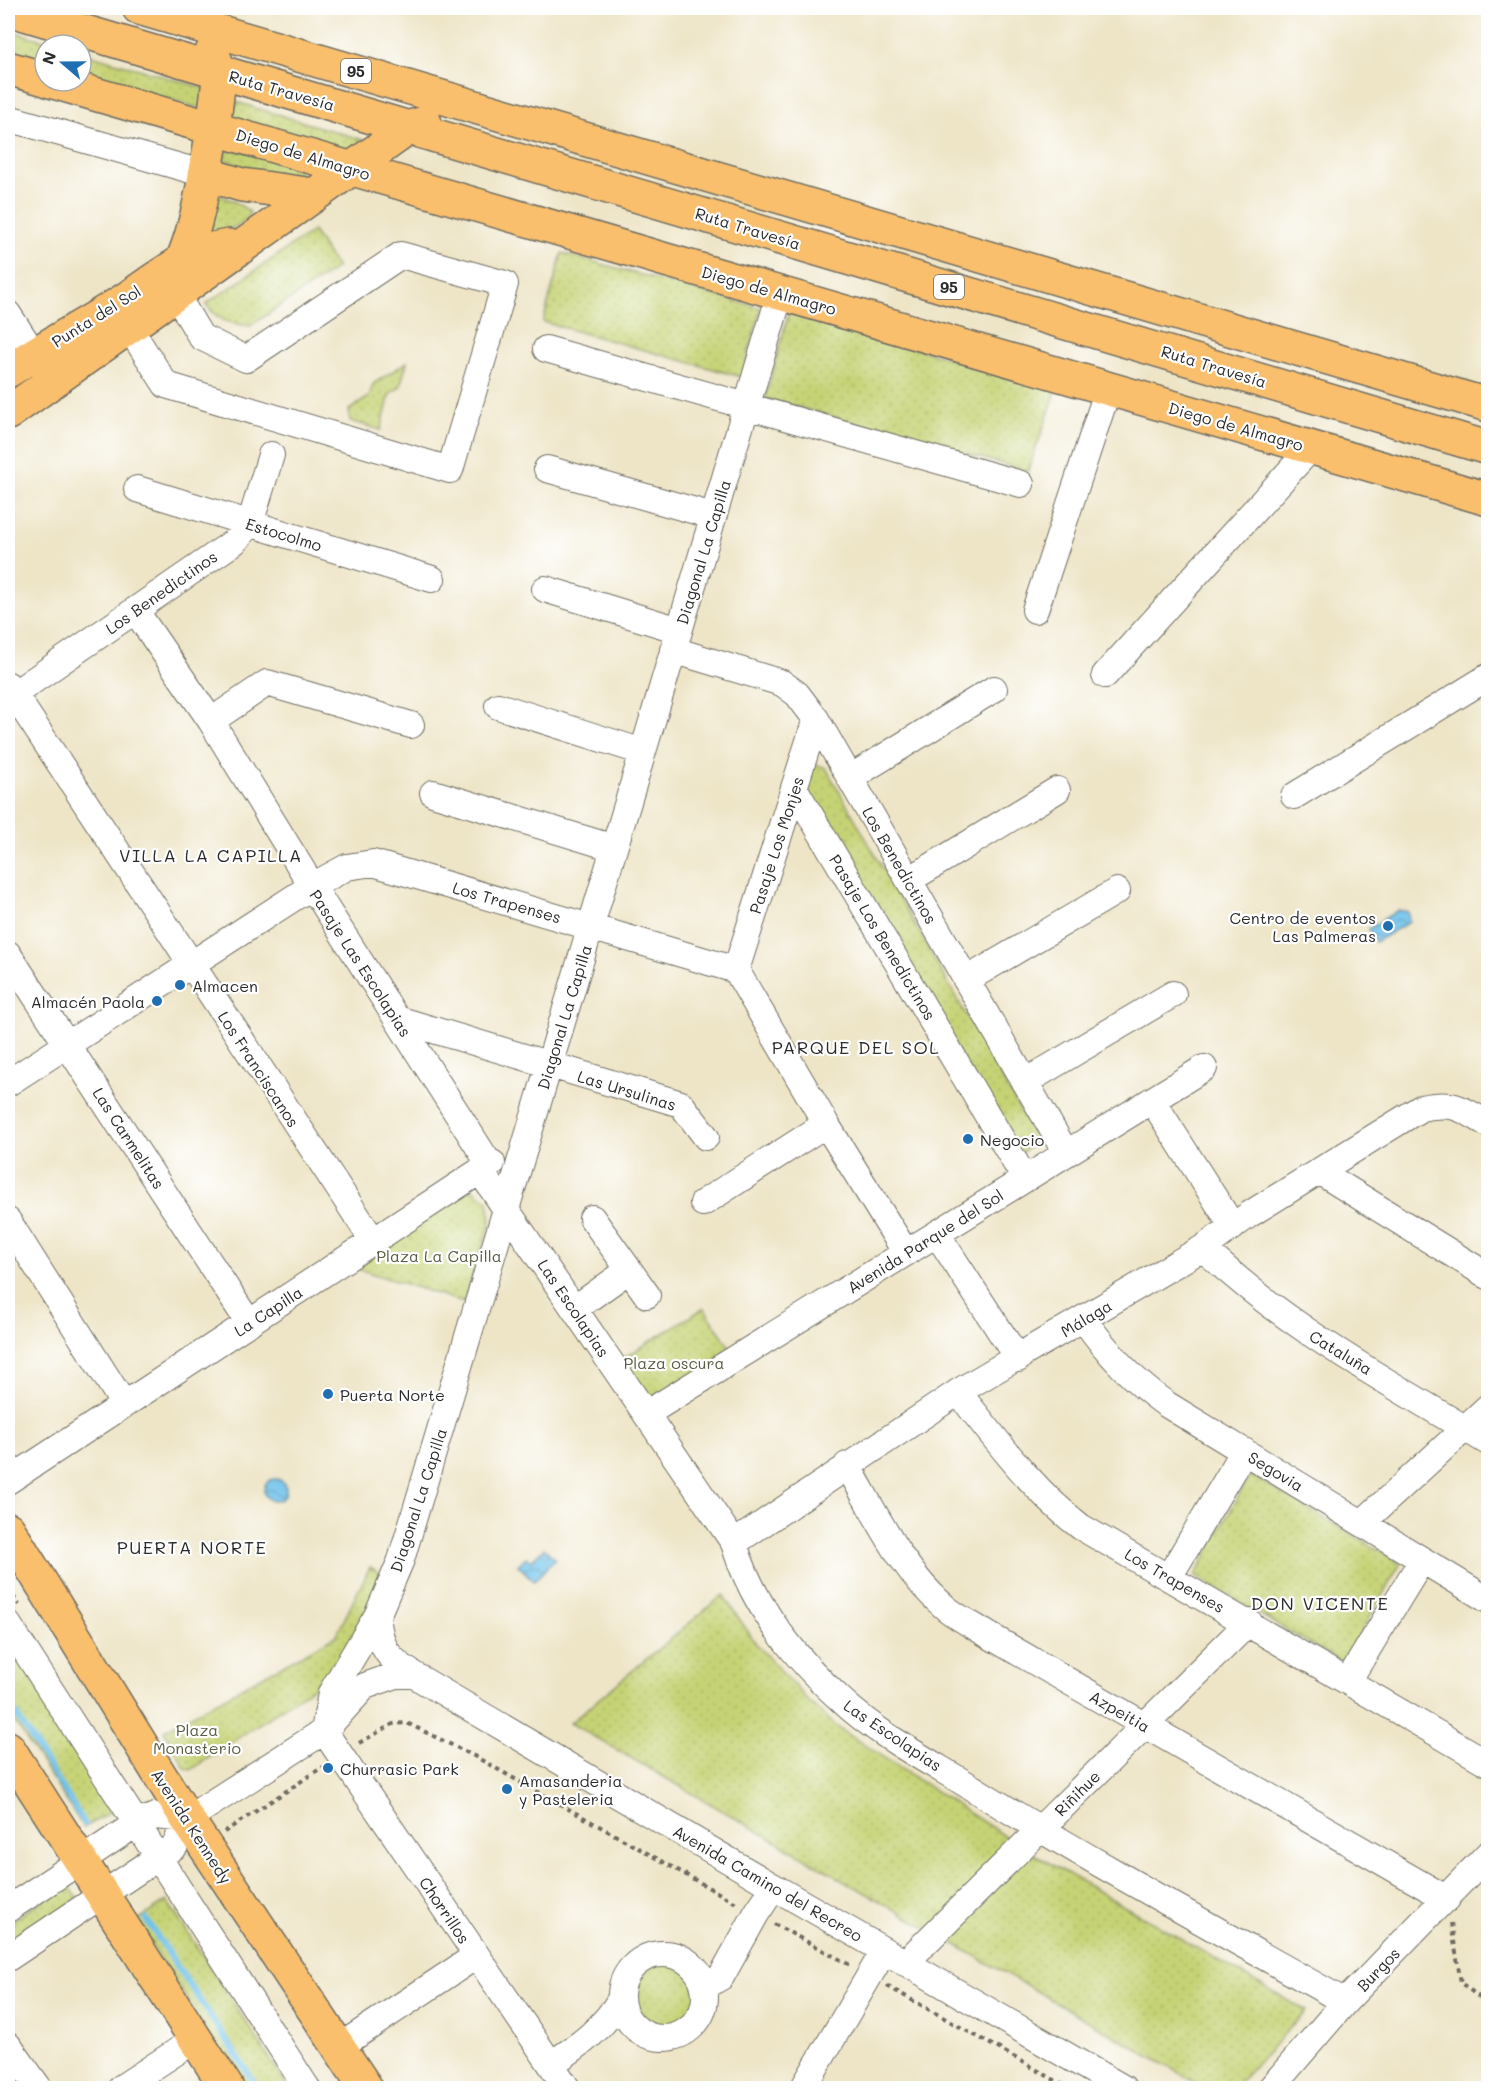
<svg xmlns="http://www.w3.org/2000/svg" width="1496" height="2096" font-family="Mali,sans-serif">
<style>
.grass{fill:url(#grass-dots);stroke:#787f50;stroke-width:1.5}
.water{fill:url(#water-waves);stroke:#4d768b;stroke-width:1.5}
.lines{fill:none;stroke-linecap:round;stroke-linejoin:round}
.stream{stroke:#6fc2eb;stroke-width:6}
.minor-casing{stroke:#6f6c62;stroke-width:28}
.major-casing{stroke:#6f6c62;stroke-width:36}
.highway-casing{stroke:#6f6c62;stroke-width:36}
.path{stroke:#6f6c62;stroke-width:4;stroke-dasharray:4.5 4.5;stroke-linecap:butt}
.minor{stroke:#fff;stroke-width:26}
.major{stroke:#f9bf6d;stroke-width:33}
.highway{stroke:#f9bf6d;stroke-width:33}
.poi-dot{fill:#1f6fb2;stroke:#fff;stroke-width:2}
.labels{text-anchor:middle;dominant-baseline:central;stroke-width:4.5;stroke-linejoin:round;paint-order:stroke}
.shield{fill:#fff;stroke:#6b6b6b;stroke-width:1.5}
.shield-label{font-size:15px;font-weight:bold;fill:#2b2b2b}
.street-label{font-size:16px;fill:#2b2b2b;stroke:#fff}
.poi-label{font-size:16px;fill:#2b2b2b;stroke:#fff;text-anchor:start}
.park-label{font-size:16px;fill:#5a5d41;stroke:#fff}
.neighbourhood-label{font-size:18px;letter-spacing:1.5px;fill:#2b2b2b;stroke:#fff}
</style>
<defs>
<pattern id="grass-dots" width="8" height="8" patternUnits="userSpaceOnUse" patternTransform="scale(1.5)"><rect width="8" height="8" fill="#c6d375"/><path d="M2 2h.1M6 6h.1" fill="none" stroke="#aab565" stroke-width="1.8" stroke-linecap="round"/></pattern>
<pattern id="water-waves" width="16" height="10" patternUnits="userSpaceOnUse" patternTransform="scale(1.5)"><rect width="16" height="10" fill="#6fc2eb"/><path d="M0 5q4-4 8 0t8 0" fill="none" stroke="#5b9ebf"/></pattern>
</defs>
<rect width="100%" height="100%" fill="#fff"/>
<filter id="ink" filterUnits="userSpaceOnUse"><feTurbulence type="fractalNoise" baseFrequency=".0167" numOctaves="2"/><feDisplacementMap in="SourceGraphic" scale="12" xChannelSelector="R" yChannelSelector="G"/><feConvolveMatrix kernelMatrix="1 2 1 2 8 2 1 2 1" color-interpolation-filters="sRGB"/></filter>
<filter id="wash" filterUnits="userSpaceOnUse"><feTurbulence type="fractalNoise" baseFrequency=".008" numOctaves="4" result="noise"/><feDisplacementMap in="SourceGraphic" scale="24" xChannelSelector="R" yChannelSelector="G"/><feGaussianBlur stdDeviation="1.35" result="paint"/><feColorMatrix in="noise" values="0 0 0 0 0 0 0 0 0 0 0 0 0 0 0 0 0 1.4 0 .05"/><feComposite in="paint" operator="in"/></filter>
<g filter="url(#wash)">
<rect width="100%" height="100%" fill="#eee5c7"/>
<!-- grass -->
<path class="grass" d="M8,30L59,45H45V60L8,49Z
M81,52L207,89L202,109L81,72Z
M236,102L370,142L348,154L231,119Z
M228,146L296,167L304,181L288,182L224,160Z
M219,195L235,202L250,212L246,222L199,243L211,201Z
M313,231L337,268L250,326C229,323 219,322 206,304Z
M562,253L761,308L742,377L543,322Z
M789,312L1057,389L1028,471L765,398Z
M407,362L400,387L390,394L381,430L350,421L349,410L369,397L373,384Z
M810,762L826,768L1038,1142L1018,1155L803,786Z
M471,1188L488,1201L491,1222L463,1302L354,1268Z
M704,1308L737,1358L646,1414L612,1365Z
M1250,1475L1401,1563L1343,1663L1195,1576Z
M370,1567L384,1575L339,1664L322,1681L191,1770L185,1768L164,1730L336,1636Z
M723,1595L757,1645L811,1704L841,1730L1025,1849L1306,2011L1234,2088H1205L570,1723Z
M8,1641L115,1809L84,1828L8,1711Z
M68,1884L80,1902L8,1949V1923Z
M167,1901L289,2088H245L136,1921Z
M626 1996a36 36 0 1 1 72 0a36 36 0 1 1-72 0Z"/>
<!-- water -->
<path class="water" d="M1398,910L1408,912L1409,922L1375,942L1368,929Z
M264 1490a11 11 0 1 1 22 0a11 11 0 1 1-22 0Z
M544,1548L555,1559L534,1581L518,1565L526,1557L531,1561Z"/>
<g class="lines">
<!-- stream -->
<path class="stream" d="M8,1701L85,1824
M146,1919L258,2088"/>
</g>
</g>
<g filter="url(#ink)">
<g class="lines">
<defs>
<path id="minor" d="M8,118L205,174
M8,314L44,369
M128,326L166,385L450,470L505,284L401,255L246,359L201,337L175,293
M546,349L1021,484
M547,469L713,516
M137,489L432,579
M545,589L679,630
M135,610L211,721L312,886L490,1165
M1035,610L1108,389
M673,650L782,683L797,694L816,719L1066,1153
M1105,675L1311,448
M8,685L374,1242
M8,698L234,542L250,524L271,455
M498,706L643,752
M211,721L267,683L411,725
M850,778L994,689
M795,789L1025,1179
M433,793L614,848
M1294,796L1488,677
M909,880L1057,790
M8,954L249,1323
M736,970L816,719
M966,980L1117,891
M397,1019L681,1104L706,1137
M1025,1082L1173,994
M8,1083L312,886L347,867L373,863L736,970L826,1124L906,1253
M1152,1100L1233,1227
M480,1171L734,1543C752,1605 793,1656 840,1699C880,1737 933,1763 979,1792C1099,1866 1223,1933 1345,2002
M1320,1172L1488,1276
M703,1203L826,1124
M592,1218L647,1295
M8,1221L123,1403
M937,1234L1018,1359
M1203,1248C1287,1328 1390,1383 1488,1442
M574,1309L629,1270
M1084,1319C1107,1353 1133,1381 1166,1404L1488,1600
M958,1392C996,1439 1032,1490 1081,1527L1488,1763
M646,1414L1204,1068
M847,1465C876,1514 902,1572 947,1609C960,1619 976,1627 990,1636L1447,1899
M8,1481L492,1163
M1362,1523L1488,1407
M734,1543L958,1392L1203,1248L1250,1214L1421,1108C1453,1101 1461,1108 1488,1124
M1169,1577L1244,1451
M377,1616C381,1649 386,1657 414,1675L774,1887L1123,2088
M8,1624L307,2088
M1348,1681L1422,1560
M324,1731L331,1693L377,1616L401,1560L780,294
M324,1731L567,2088
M8,1909L136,1824L155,1816L187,1819
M621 1996a42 42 0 1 1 84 0a42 42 0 1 1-84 0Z
M8,1958L175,1846L187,1819L324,1731L365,1686L396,1675H414
M905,1963L1249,1622
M704,1987L721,1977L756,1914L774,1887
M8,2045L39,2088
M339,2047L476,1956
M551,2064C579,2046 605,2027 621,1998
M121,2088L196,2039
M812,2088L805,2085L884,1951
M1271,2088L1345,2002L1488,1854"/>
<path id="major" d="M8,68L45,79
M50,81L1488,499
M205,174L242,185L314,195
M176,273C197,236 206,171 213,128
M8,371C45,347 85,325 123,301C157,279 187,251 229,246
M8,413L351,169
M8,1529L187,1819L366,2088
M8,1748L227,2088"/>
<path id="highway" d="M139,8L1488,405
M8,9L1488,448
M212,52L220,72L213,128
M351,169L410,127L425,123"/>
</defs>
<!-- minor casing -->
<use href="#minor" class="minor-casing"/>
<!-- major casing -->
<use href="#major" class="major-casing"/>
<!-- highway casing -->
<use href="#highway" class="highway-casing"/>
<!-- path -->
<path class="path" d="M8,1588L19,1605
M359,1743L393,1724L407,1723L474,1756L738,1904
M224,1832L323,1767
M1451,1923L1461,1983L1488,2004
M774,1924L852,1966
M887,1986L1069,2088"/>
<!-- minor -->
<use href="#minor" class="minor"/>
<!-- major -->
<use href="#major" class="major"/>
<!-- highway -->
<use href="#highway" class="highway"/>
</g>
</g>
<!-- markers -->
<g class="poi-dot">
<circle cx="1388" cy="926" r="6"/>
<circle cx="180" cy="985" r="6"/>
<circle cx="157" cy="1001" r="6"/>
<circle cx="968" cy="1139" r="6"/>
<circle cx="328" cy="1394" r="6"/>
<circle cx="328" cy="1768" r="6"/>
<circle cx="507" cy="1789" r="6"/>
</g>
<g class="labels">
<!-- shield labels -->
<g class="shield">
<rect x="341" y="59" width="30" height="24" rx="4.5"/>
<rect x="934" y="275" width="30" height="24" rx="4.5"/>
</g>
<g class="shield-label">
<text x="356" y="71">95</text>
<text x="949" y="287">95</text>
</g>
<!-- street labels -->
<g class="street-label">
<text transform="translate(282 90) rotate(16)">Ruta Travesía</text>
<text transform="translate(303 154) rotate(17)">Diego de Almagro</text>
<text transform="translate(748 228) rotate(17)">Ruta Travesía</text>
<text transform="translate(769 290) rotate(16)">Diego de Almagro</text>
<text transform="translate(96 316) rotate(-32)">Punta del Sol</text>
<text transform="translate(1214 366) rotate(17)">Ruta Travesía</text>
<text transform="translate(1236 426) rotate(16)">Diego de Almagro</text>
<text transform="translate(284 534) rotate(17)">Estocolmo</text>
<text transform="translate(703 552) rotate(-73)">Diagonal La Capilla</text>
<text transform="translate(161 592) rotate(-35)">Los Benedictinos</text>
<text transform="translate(776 845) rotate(-72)">Pasaje Los Monjes</text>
<text transform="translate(900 865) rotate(60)">Los Benedictinos</text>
<text transform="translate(507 902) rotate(16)">Los Trapenses</text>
<text transform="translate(883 937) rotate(59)">Pasaje Los Benedictinos</text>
<text transform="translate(361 963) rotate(57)">Pasaje Las Escolapias</text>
<text transform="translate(564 1017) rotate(-73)">Diagonal La Capilla</text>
<text transform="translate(259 1069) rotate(57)">Los Franciscanos</text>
<text transform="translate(627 1090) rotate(17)">Las Ursulinas</text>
<text transform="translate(129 1138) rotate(57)">Las Carmelitas</text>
<text transform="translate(925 1241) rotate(-32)">Avenida Parque del Sol</text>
<text transform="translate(574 1308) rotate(56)">Las Escolapias</text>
<text transform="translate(268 1311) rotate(-33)">La Capilla</text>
<text transform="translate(1086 1318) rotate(-31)">Málaga</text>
<text transform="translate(1341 1352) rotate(31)">Cataluña</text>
<text transform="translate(1276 1471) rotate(31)">Segovia</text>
<text transform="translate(418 1500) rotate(-72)">Diagonal La Capilla</text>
<text transform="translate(1175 1580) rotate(30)">Los Trapenses</text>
<text transform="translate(1120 1711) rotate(30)">Azpeitia</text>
<text transform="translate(893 1735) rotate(34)">Las Escolapias</text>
<text transform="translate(1077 1793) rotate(-45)">Riñihue</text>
<text transform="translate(192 1826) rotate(57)">Avenida Kennedy</text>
<text transform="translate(768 1883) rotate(30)">Avenida Camino del Recreo</text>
<text transform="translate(445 1910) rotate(56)">Chorrillos</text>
<text transform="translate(1378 1969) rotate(-46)">Burgos</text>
</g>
<!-- poi labels -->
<g class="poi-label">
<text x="1376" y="917" text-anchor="end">Centro de eventos<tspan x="1376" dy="18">Las Palmeras</tspan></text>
<text x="192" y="985">Almacen</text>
<text x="145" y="1001" text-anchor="end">Almacén Paola</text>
<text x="980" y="1139">Negocio</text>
<text x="340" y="1394">Puerta Norte</text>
<text x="340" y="1768">Churrasic Park</text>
<text x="519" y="1780">Amasanderia<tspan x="519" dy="18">y Pasteleria</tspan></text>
</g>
<!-- park labels -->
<g class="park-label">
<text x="439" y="1255">Plaza La Capilla</text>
<text x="674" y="1362">Plaza oscura</text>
<text x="197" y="1729">Plaza<tspan x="197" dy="18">Monasterio</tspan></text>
</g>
<!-- neighbourhood labels -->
<g class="neighbourhood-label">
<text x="211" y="855">VILLA LA CAPILLA</text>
<text x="856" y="1047">PARQUE DEL SOL</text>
<text x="192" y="1547">PUERTA NORTE</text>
<text x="1320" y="1603">DON VICENTE</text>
</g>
</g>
<!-- margin -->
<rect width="1496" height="2096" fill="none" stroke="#fff" stroke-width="30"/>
<!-- north arrow -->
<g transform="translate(63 63) rotate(290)"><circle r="28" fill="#ffffff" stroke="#aaaaaa" stroke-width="1.5"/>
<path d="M0-4.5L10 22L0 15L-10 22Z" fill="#1f6fb2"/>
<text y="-9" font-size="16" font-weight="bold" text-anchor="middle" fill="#2b2b2b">N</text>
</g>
</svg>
